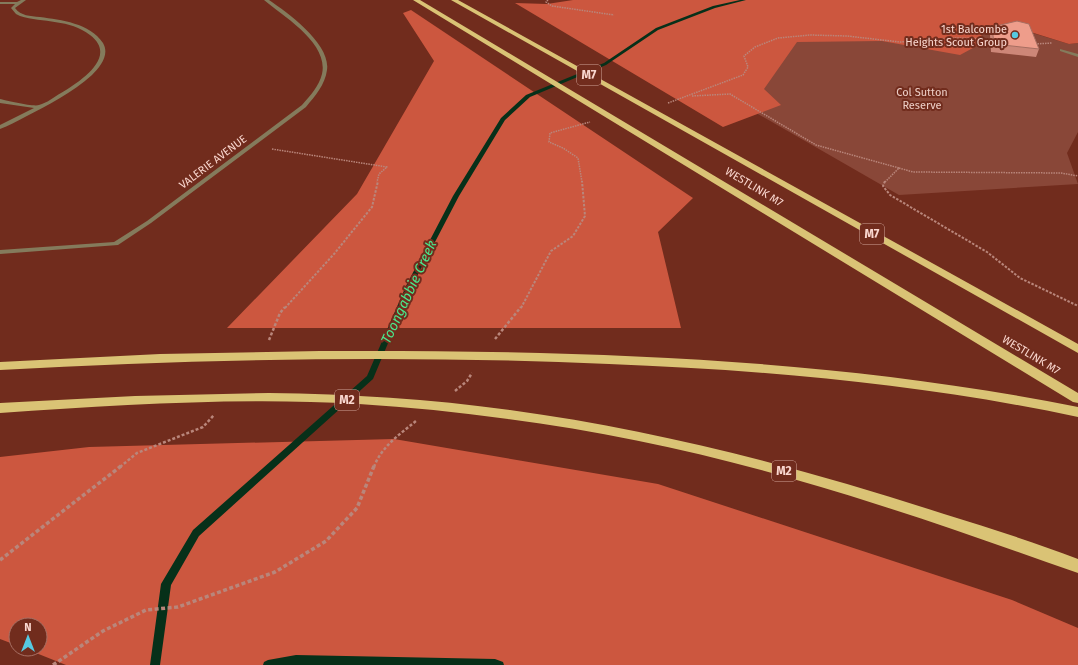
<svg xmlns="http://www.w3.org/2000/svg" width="1078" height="665" font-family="'Fira Sans',sans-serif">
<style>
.green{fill:#894738}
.forest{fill:#cc573f}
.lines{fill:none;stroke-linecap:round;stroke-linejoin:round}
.stream{fill:#073019;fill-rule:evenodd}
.path-far3{stroke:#b9867b;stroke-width:1.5;stroke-dasharray:1.5 1;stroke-linecap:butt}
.path-far2{stroke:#b9867b;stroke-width:2;stroke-dasharray:2.5 1.5;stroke-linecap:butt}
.path-far1{stroke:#b9867b;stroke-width:2.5;stroke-dasharray:3 2;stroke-linecap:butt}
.path{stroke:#b9867b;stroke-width:3.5;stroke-dasharray:4 2.5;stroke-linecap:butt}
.lane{fill:#847b5c;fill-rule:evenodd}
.street{fill:#847b5c;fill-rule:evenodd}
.highway{fill:#dac375;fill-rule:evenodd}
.wall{fill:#cd8778}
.building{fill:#ee9d8b;stroke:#a76e61}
.poi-dot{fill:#56c9e1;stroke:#712c1d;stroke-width:1.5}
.labels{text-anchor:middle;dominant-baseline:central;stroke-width:4;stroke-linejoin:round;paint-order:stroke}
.far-poi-label{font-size:11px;fill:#fad7cf;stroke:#712c1d;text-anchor:end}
.far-park-label{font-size:11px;fill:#edcec6;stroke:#712c1d}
.far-street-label{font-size:11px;fill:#fad7cf;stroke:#712c1d}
.shield{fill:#712c1d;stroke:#d1a49a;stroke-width:1}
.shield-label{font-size:12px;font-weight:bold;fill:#fad7cf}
.water-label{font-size:14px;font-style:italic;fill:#4ae98d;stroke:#712c1d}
</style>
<rect width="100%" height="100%" fill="#712c1d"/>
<!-- green -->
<path class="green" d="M924,0L1069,44L1078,43V132L1067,153L1078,184L899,195L664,60Z"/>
<!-- forest -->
<path class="forest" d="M573,0H1078V43L1069,44L1005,24L980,32L984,42L960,55L882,41L797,42L764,89L781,105L723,127L515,3L547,4Z
M411,10L693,198L658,232L681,328H227L357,194L434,61L403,13Z
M394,439L658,484L1012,600L1078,628V665H66L26,649H40V625H16V645L0,639V457L89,447Z"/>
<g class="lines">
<!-- stream -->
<path class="stream" d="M740,0H746L715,8L658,30L606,65L530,97L505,120L459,196L412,286L373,379L199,536L171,585L160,665H150L161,584L193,530L367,376L406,286L453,196L501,118L526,95L604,63L656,28L713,6Z
M296,655L495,659L503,662L504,665H263L264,662L268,660Z"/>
<!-- path-far3 -->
<path class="path-far3" d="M548,0L546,2L552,6L614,15
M1035,44L1052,43
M692,96L730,94L816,145L899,168L885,182
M668,103L743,75L748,67L744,56L755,47L778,38L810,35L847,36L900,42L956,38L992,39
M272,149L387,167L379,174L377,182
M899,168L913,172L1061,173L1078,176
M582,182L578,158L563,148L549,142L550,133L590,122"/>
<!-- path-far2 -->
<path class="path-far2" d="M885,181L883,186L890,195L987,252L1020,278L1078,306
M285,308L334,254L372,207L378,181
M521,308L551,251L573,236L585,216L582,181"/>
<!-- path-far1 -->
<path class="path-far1" d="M495,339L521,307
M269,340L280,313L285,307
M455,391L467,381L472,373
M120,467L137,453L203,427L214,415
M374,467C381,447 400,434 416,421"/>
<!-- path -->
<path class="path" d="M0,560L121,466
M53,665L103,631L146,610L178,607L275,572L326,541L357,508L374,466"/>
<!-- lane -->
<path class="lane" d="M1060,49L1078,54V57L1060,51Z"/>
<!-- street -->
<path class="street" d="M21,0H26L15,8C21,16 30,16 40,17C61,20 90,23 103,43C110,55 100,67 92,75C72,93 48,105 25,117C17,121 8,126 0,129V125L34,108L0,103V99C8,101 34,107 39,105C47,103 54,97 61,93C79,82 119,57 90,35C70,19 43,23 20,16L16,14L11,8L15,4H0V2H17Z
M264,0H269C288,13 331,44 327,70C325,85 315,96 306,107L151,223L118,245L0,254V250L114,242L147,221L302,105C310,96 319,86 322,74C329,43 284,17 264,0Z"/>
<!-- highway -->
<path class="highway" d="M413,0H420L1078,393V403L1073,402Z
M451,0H458L1078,344V353Z
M320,351C574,350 829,357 1078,407V417C923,384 767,370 609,364C406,355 203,359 0,370V362L160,354Z
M269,393C350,394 430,399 510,410C658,430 802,468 944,514C989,528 1034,542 1078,559V573C1012,550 946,526 879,505C759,466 633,435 508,419C458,412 409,407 359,404C240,397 119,405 0,413V403L135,396Z"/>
</g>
<!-- wall -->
<path class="wall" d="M992,27L1039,49L1036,57L991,52L990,35Z"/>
<!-- building -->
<path class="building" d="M1017,21L1029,24L1039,49L994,44L992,27Z"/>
<!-- markers -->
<circle class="poi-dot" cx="1015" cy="35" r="4"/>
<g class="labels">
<!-- far-poi labels -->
<g class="far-poi-label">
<text x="1007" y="29">1st Balcombe<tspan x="1007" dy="13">Heights Scout Group</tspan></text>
</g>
<!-- far-park labels -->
<g class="far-park-label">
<text x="922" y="92">Col Sutton<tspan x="922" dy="13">Reserve</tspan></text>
</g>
<!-- far-street labels -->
<g class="far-street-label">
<text transform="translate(213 162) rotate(-37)">VALERIE AVENUE</text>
<text transform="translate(754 187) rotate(31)">WESTLINK M7</text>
<text transform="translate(1031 355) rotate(31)">WESTLINK M7</text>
</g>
<!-- shield labels -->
<g class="shield">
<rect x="577" y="65" width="24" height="20" rx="3"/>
<rect x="860" y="224" width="24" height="20" rx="3"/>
<rect x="335" y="390" width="24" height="20" rx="3"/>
<rect x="772" y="461" width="24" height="20" rx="3"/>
</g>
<g class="shield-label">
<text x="589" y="75">M7</text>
<text x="872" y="234">M7</text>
<text x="347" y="400">M2</text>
<text x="784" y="471">M2</text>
</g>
<!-- water labels -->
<g class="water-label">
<text transform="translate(409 292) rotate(-65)">Toongabbie Creek</text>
</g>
</g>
<!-- north arrow -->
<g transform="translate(28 637)"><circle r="19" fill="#712c1d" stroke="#a87064"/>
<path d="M0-3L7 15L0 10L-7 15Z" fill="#56c9e1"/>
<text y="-6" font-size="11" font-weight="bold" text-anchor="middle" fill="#fad7cf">N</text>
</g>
</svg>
